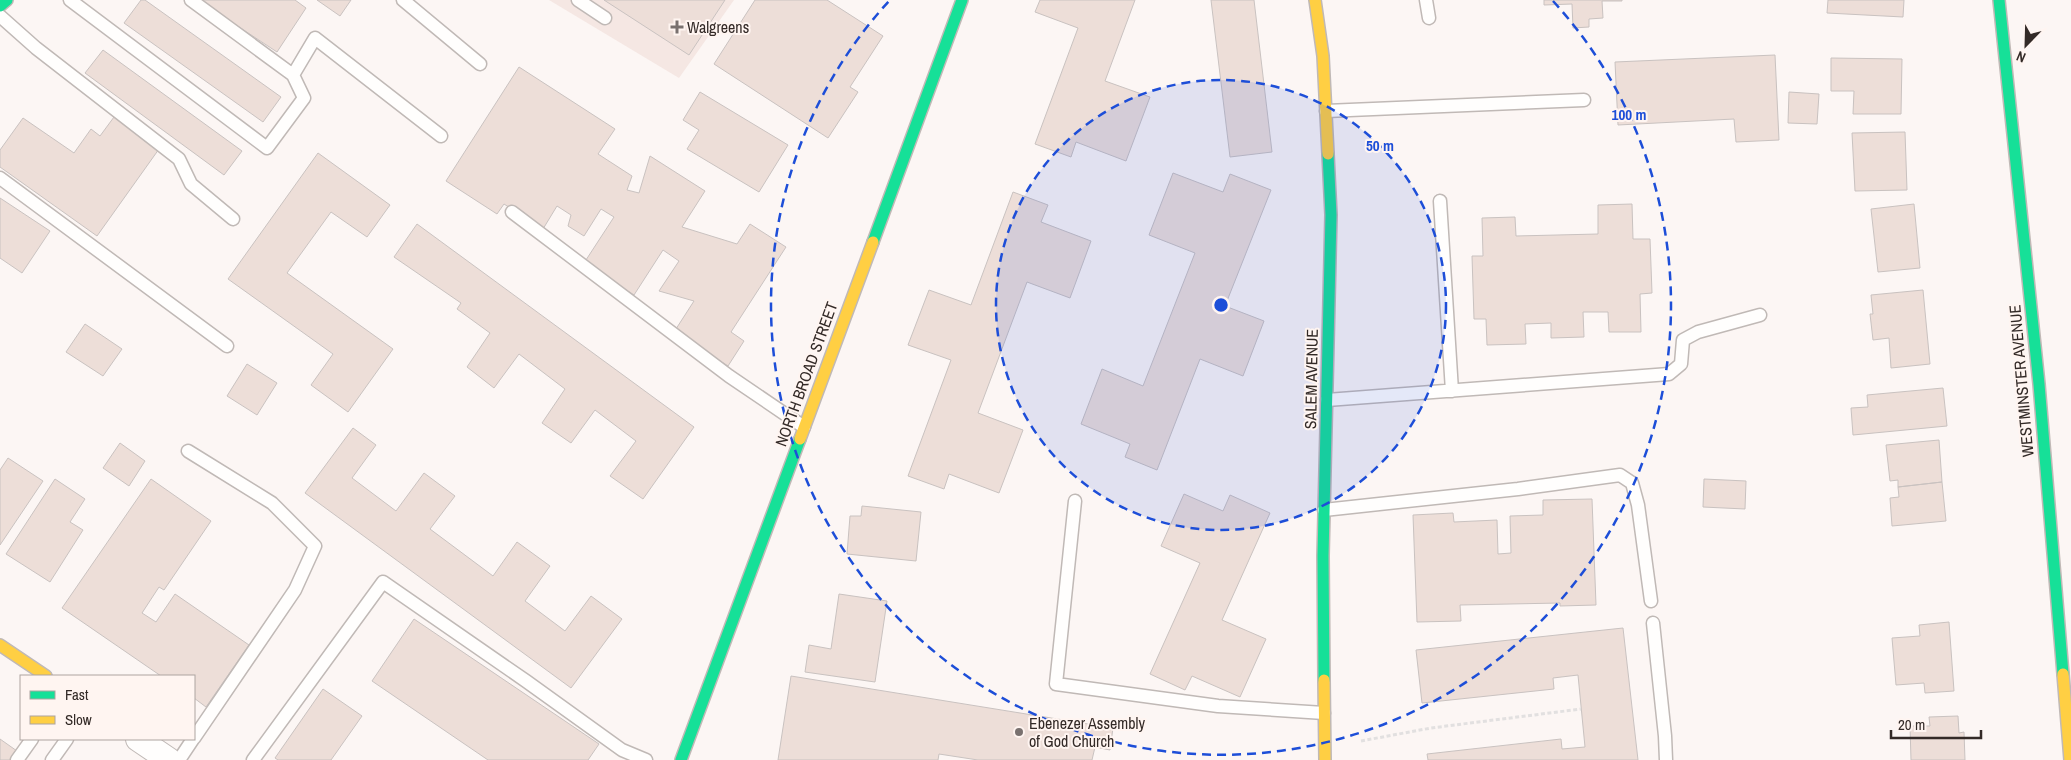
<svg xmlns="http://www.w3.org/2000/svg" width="2071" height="760" font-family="'Archivo Narrow',sans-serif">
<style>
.built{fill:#f5e7e3}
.building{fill:#edded8;stroke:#c9c2c0}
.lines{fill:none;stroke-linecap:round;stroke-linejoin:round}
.lane-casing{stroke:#c0b9b6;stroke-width:15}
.street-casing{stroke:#c0b9b6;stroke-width:26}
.fast-casing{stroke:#c0b9b6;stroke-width:14}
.slow-casing{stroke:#c0b9b6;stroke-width:14}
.path{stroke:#e2e0e0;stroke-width:3;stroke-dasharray:4 2.5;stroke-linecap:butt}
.lane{stroke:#fffefd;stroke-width:12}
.street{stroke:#fffefd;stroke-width:24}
.fast{stroke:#16e098;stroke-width:11}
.slow{stroke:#ffcf43;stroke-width:11}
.ring{fill:none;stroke:#1d4ed8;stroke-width:2.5;stroke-dasharray:9 6}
.poi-dot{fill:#79716f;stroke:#fff5f1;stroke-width:2}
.labels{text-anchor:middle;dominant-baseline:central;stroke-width:4;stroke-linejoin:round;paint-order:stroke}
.poi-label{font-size:16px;fill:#332a27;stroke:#fff5f1;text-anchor:start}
.street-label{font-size:16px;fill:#332a27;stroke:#fff5f1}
.centre{fill:#1d4ed8;stroke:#fff5f1;stroke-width:2.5}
.ring-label{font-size:15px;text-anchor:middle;font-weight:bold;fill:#1d4ed8;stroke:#fff5f1;stroke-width:4;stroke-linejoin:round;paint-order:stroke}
</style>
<rect width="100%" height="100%" fill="#fcf6f4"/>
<!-- built -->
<path class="built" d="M549,0H734L679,78Z"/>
<!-- building -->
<path class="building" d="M141,0H145L281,97L263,122L124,23Z
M198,0H295L306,8L277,52Z
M317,0H351L340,16Z
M604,0H725L689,55Z
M755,0H827L883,36L850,87L858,92L828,138L714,64Z
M1040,0H1135L1105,81L1150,97L1126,161L1076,142L1071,157L1035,144L1078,28L1035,12Z
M1211,0H1254L1272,152L1230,157Z
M1544,0H1622V1H1602L1603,18L1589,19V27L1573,28L1572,4L1544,5Z
M1828,0H1904L1903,17L1827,13Z
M103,50L242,151L224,175L85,73Z
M1775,55L1779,140L1736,142L1734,119L1618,125L1615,62Z
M1831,58L1902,59L1901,114H1853L1854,91H1831Z
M519,67L615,129L598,154L632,176L627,190L639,193L650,156L705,191L682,227L737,244L750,224L786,247L731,332L744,341L728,366L674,332L694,301L659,291L679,261L663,250L634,295L584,263L614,217L601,209L584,236L568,226L571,215L557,206L543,229L504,204L497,214L446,181Z
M700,92L788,145L759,192L687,149L699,130L683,120Z
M1789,92L1819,94L1817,124L1788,123Z
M114,117L159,149L97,236L0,167V150L23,118L74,153L91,129L100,136Z
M1905,132L1907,190L1855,191L1852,133Z
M318,153L390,205L367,237L331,212L287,273L393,349L348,412L311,385L333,354L228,279Z
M1173,173L1223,192L1230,174L1271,190L1225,306L1264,321L1243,376L1200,359L1157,470L1125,457L1130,444L1081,424L1102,369L1143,386L1195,253L1149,235Z
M1013,192L1048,205L1041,222L1091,241L1070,298L1027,282L978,413L1023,430L999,493L949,474L944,489L908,476L951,360L908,345L929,290L971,305Z
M0,198L50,231L22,273L0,258Z
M1632,204L1633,239H1650L1652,293L1640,294L1641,332H1609L1608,312H1583L1584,337L1551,338V323L1525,324L1526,344L1487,345L1486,319H1474L1472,256H1483L1482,218L1515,217L1516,236L1598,234V205Z
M1914,204L1920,268L1878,272L1871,209Z
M417,224L694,427L643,499L610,476L636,441L595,410L571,443L542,423L565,389L519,354L494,388L467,367L490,333L457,309L461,303L394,257Z
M1923,290L1930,364L1891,368L1889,338L1873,340L1870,314H1873L1871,295Z
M85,324L122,349L103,376L66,352Z
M247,364L277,383L257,415L227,396Z
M1943,388L1947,426L1853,435L1851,408L1868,407L1867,395Z
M353,428L376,445L352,478L396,511L424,473L455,496L430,529L493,576L517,542L550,566L525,601L565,631L591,596L622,619L571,688L305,493Z
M1939,440L1942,482L1898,487V480L1890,481L1886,445Z
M120,443L145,461L129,486L103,468Z
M8,458L43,481L0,545V470Z
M55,479L85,499L70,522L83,530L50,582L6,554Z
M151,479L211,521L164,590L159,587L142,613L156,622L175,594L249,645L206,707L194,698V676H161L62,608Z
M1704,479L1746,481L1745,509L1703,507Z
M1942,482L1946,521L1892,526L1890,498L1899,497L1898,487Z
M1184,494L1223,511L1230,495L1270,513L1222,620L1266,639L1240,697L1192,676L1185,690L1150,674L1200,563L1161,546Z
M1592,499L1596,605L1560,606V603L1460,605L1461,621L1417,622L1413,515L1453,513L1454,522L1497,520L1498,554L1511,553L1510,516L1543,515V500Z
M862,506L921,512L916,561L847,554L850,516H861Z
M839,594L887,601L875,682L805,672L809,645L831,649Z
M414,619L599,744L588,760H488L372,681Z
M1949,622L1954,691L1925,693L1924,683L1896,685L1892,638L1920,636L1919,625Z
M1623,628L1638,760H1428L1427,754L1561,739L1562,749L1585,747L1578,675L1553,678L1554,689L1422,703L1416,650Z
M791,676L1113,728L1110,750L1095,747L1092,760H978L939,754L938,760H778Z
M323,689L362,716L331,760H278L275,758Z
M1958,716L1959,733L1964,732L1965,760H1911L1910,726H1930L1929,717Z
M0,739L17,751L11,760H0Z"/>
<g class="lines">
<defs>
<path id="lane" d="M70,0L267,148L304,98L293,75L191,0
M403,0L480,64
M578,0L605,18
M1426,0L1429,18
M0,16L36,48L179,159L191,184L233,219
M293,75L315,38L441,136
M1326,111L1584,100
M0,178L227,346
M1440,201L1452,391
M512,212L729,376L804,427
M1327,400L1669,374L1681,364L1683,340L1698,332L1760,315
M188,451L272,503L315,546L295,590L194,738
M1075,501L1056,684L1218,706L1324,713
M1324,510L1518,489L1620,475L1632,483L1638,505L1651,601
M1653,623L1665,736L1666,760
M17,760L32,739
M52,760L67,739
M179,760L193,739
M253,760L383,582L526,681L622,750L646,760"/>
<path id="street" d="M138,739L169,760"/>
<path id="fast" d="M1999,0L2039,384L2063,674
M0,6L7,0
M873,242L962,0
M1324,680L1323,556L1331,215L1328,154
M681,760L800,439"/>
<path id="slow" d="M1315,0L1323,56L1328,154
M800,439L873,242
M0,645L46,676
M2063,674L2070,760
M1324,680L1325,760"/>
</defs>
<!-- lane casing -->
<use href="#lane" class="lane-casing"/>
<!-- street casing -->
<use href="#street" class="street-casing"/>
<!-- fast casing -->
<use href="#fast" class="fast-casing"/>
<!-- slow casing -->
<use href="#slow" class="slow-casing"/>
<!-- path -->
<path class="path" d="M1361,741L1431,728L1581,709"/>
<!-- lane -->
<use href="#lane" class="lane"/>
<!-- street -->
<use href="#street" class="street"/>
<!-- fast -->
<use href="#fast" class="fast"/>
<!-- slow -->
<use href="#slow" class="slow"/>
</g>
<!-- distance rings -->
<circle cx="1221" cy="305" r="225" fill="#1d4ed8" fill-opacity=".12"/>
<g class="ring">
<circle cx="1221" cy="305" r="225"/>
<path d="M1553 1A450 450 0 1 1 889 1"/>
</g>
<!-- markers -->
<g class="poi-dot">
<path d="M674.5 19.5h5v5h5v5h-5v5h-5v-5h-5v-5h5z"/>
<circle cx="1019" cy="732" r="5"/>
</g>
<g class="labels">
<!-- poi labels -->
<g class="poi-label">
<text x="687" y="27">Walgreens</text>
<text x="1029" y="723">Ebenezer Assembly<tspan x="1029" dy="18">of God Church</tspan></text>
</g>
<!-- street labels -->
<g class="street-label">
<text transform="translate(806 374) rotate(-70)">NORTH BROAD STREET</text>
<text transform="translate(1311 379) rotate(-89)">SALEM AVENUE</text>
<text transform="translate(2021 381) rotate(-95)">WESTMINSTER AVENUE</text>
</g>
</g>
<circle cx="1221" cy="305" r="8" class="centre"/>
<g class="ring-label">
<text x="1629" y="120">100 m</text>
<text x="1380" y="151">50 m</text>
</g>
<!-- legend -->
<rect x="20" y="675" width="175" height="65" fill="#fff5f1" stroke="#ada4a0"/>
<rect x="30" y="691" width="25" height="8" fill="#16e098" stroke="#ada4a0"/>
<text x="65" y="700" font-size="15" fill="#332a27">Fast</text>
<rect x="30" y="716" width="25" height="8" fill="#ffcf43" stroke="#ada4a0"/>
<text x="65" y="725" font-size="15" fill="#332a27">Slow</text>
<!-- north arrow -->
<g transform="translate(2026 45) rotate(203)" stroke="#fff5f1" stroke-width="4" paint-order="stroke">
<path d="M0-4L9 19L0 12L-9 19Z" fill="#332a27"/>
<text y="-8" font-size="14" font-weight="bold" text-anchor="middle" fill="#332a27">N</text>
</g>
<!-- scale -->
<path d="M1891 730v8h90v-8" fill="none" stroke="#332a27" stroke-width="2.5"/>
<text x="1898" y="730" font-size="15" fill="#332a27" stroke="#fff5f1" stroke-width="4" paint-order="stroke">20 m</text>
</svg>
